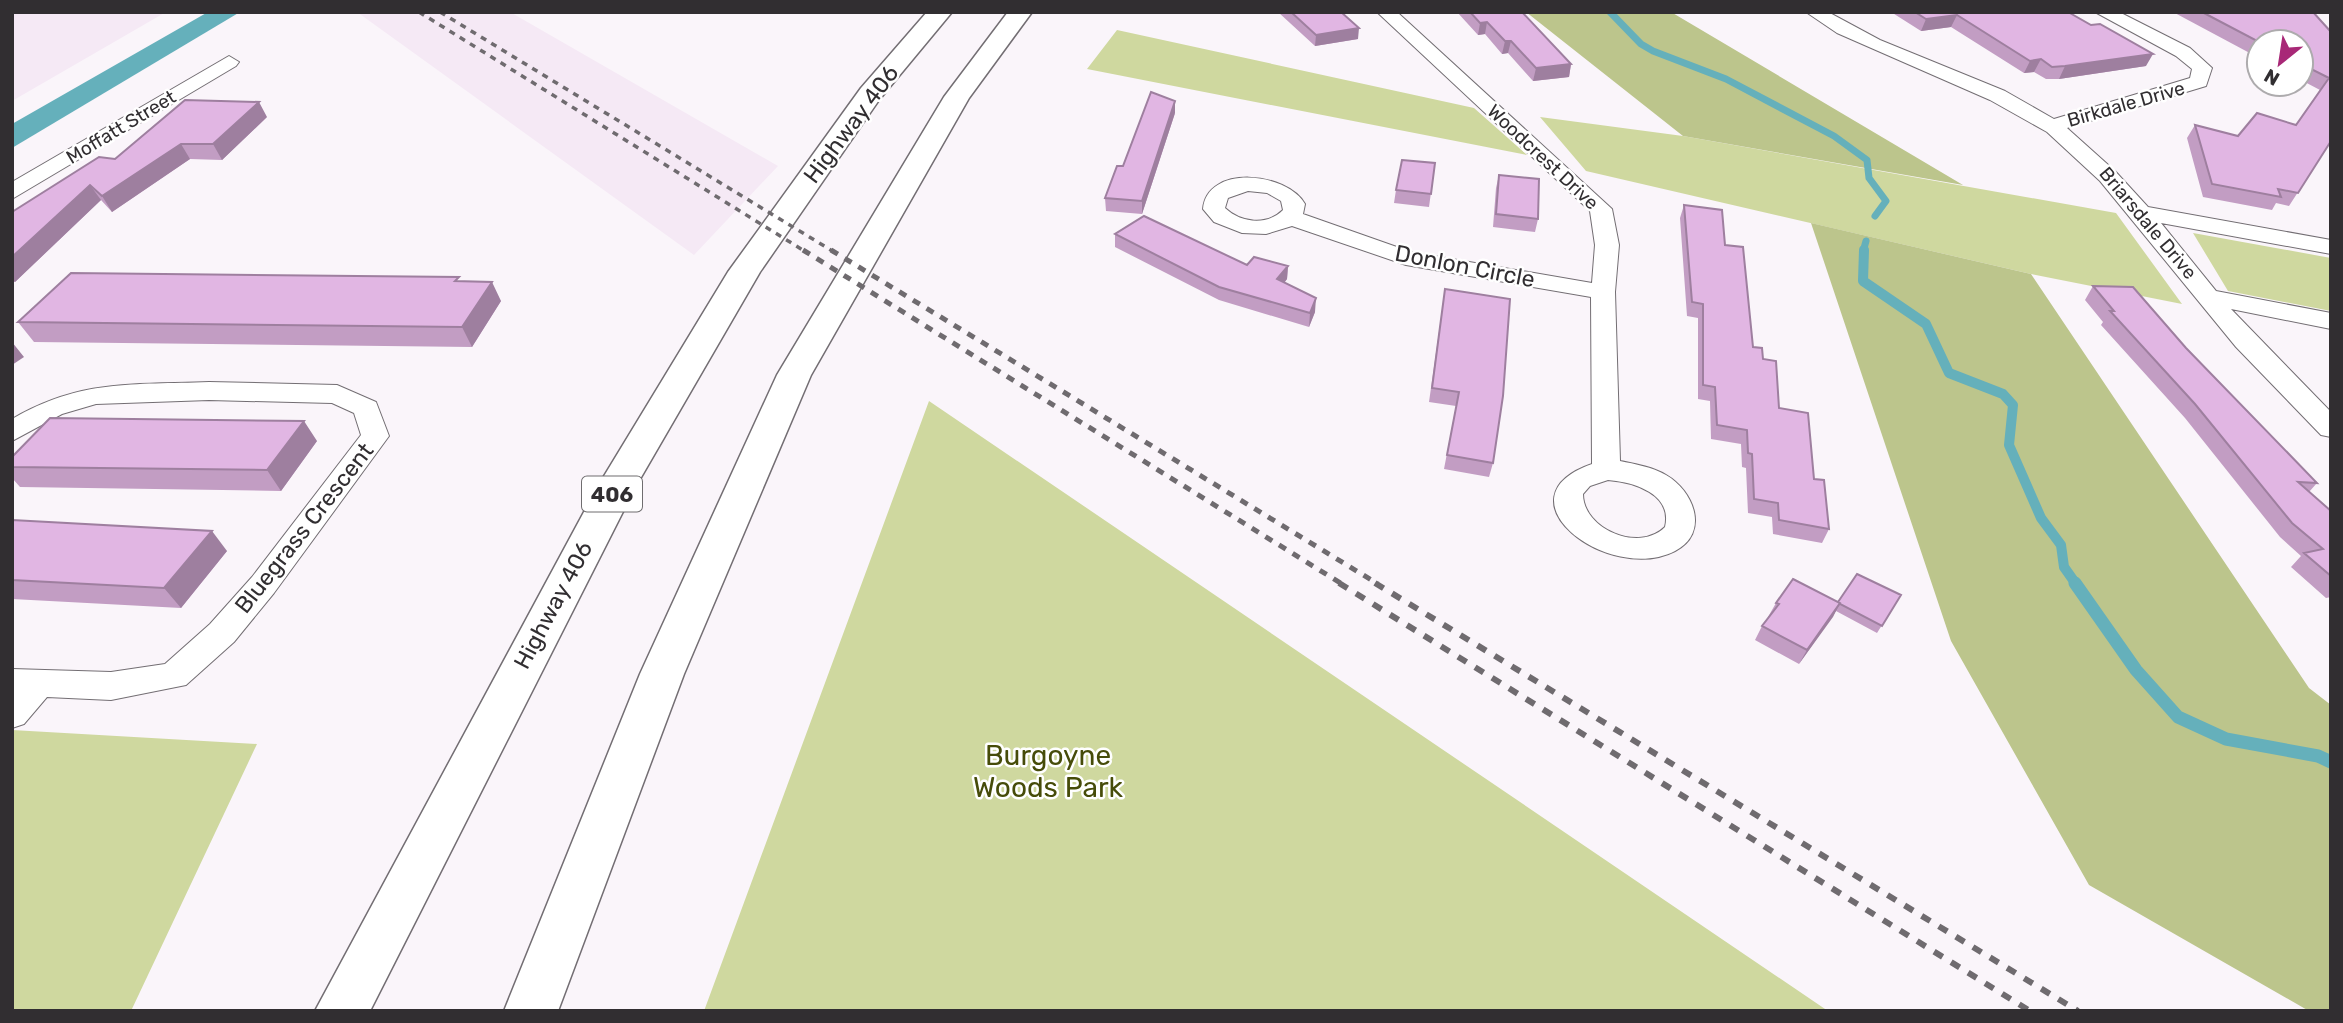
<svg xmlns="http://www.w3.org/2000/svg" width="2343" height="1023" font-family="Rubik,sans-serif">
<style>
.built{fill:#f5e9f5}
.green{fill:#cfd89f}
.forest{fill:#bcc58c}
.water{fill:#65b0bb}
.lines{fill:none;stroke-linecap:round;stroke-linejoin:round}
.stream-far2{stroke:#65b0bb;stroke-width:7}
.stream-far1{stroke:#65b0bb;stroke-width:10}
.stream{stroke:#65b0bb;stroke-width:13}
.street-casing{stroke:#736e73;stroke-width:2}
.highway-casing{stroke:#736e73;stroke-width:3}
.street{fill:#fff;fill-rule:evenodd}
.highway{fill:#fff;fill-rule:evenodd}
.rail-far2{stroke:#6f6b6f;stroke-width:3.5;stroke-dasharray:6 6;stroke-linecap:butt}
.rail-far1{stroke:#6f6b6f;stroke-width:5;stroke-dasharray:8 8;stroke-linecap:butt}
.rail{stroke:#6f6b6f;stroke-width:6;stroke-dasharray:10 10;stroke-linecap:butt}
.wall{fill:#c29dc3}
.shaded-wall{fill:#9e7f9f}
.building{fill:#e1b6e3;stroke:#9e7f9f;stroke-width:2}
.labels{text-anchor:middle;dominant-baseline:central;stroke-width:5;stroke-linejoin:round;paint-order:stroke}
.far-street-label{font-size:19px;fill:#312e31;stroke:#fff}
.shield{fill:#fff;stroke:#6f6d6f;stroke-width:2}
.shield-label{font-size:21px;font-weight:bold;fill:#312e31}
.street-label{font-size:23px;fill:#312e31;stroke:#fff}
.near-park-label{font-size:28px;fill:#464c09;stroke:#fff}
</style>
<rect width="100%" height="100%" fill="#faf5fa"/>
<!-- built -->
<path class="built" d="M12,12H166L12,101Z
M357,12H510L778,166L694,255Z"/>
<!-- green -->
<path class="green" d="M1117,30L1474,108L1527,155L1087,69Z
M1540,117L1683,136L2116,213L2182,304L2031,274L1586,171Z
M2193,233L2331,258V311L2228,291Z
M929,401L1828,1011H704Z
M12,730L257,744L131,1011H12Z"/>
<!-- forest -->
<path class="forest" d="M1526,12H1671L1963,185L1683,136Z
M1811,223L2031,274L2309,688L2331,705V1011H2309L2089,885L1951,641Z"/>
<!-- water -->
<path class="water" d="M208,12H240L12,148V124Z"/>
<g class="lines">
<!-- stream-far2 -->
<path class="stream-far2" d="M1610,12L1641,44L1653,51L1726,79L1834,136L1867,160L1869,178L1886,201L1875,216
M1863,252L1866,241"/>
<!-- stream-far1 -->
<path class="stream-far1" d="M1864,250L1863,281L1926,324L1949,373L2003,394L2013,405L2009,445L2041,518L2061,545L2064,567L2076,584"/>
<!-- stream -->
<path class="stream" d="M2075,583L2136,670L2178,717L2226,739L2318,756L2331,762"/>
<defs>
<path id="street" d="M1377,12H1397L1612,209L1619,245L1615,292L1620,461C1635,464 1652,467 1666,475C1694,491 1710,533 1675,551C1609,585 1494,498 1592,464L1591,297L1406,265L1292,226L1266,234L1242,233L1214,222L1203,209C1207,164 1287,172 1305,204L1303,214L1411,252L1592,283L1595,245L1590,211ZM1248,191L1267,193L1281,201L1283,210C1267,226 1241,223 1225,208L1228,198ZM1608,480C1634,482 1673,494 1665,527C1639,553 1583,529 1583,494L1590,486Z
M1806,12H1828L1880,40L2005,91L2054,119L2190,78L2192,69L2176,56L2095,12H2119L2190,48L2212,68L2206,86L2067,128L2115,171L2148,207L2331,240V254L2161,223L2216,291L2331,313V329L2231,309L2331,412V437L2321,435L2236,347L2100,181L2047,132L1990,100L1837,33Z
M229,56L239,62L236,66L12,199V182Z
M209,382L337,385L376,402L389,436L274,593L234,642L186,685L111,700L47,697L24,724L12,728V669L111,672L165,664L210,624L252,577L361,435L354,413L332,403L209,400L96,404L62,414L12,441V419C81,379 132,385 209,382Z"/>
<path id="highway" d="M927,12H952L879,100L760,272L636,486L370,1011H315L598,486L728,272L861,88Z
M1008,12H1032L969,98L811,375L684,674L558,1011H504L640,674L777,375L944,97Z"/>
</defs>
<!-- street casing -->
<use href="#street" class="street-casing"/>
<!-- highway casing -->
<use href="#highway" class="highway-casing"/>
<!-- street -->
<use href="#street" class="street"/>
<!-- highway -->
<use href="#highway" class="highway"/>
<!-- rail-far2 -->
<path class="rail-far2" d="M419,12L806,252
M440,12L834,252"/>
<!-- rail-far1 -->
<path class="rail-far1" d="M803,250L1342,584
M831,250L1378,584"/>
<!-- rail -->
<path class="rail" d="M1339,583L2030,1011
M1375,583L2078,1011"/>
</g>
<!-- wall -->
<path class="wall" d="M1278,12H1341L1358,39L1315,46Z
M1457,12H1522L1571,64L1569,77L1533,81L1508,53L1502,54L1485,34L1478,35Z
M1891,12H2068L2146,66L2059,79H2046L2034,72L2024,73L1951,27L1921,31Z
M2173,12H2313L2331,32V141L2289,206L2276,203L2272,210L2203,197L2187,138L2195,125L2238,136L2296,125L2320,90L2301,80V42H2259V58Z
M1175,113L1142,214L1106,211L1105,198L1123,166Z
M267,117L222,160L190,159L112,212L101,200L15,282H12V212L115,159Z
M1435,163L1429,207L1394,203L1396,190Z
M1499,175L1538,219L1535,232L1493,227L1496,188Z
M1684,205L1725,245L1753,347L1763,359L1779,408L1814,479L1829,529L1822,543L1773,534L1772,517L1748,513L1746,468L1742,467L1741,444L1711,439L1710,401L1698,399V318L1687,316L1680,218Z
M1115,234L1247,265L1288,266L1287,279L1284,283L1315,312L1309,327L1219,300L1115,247Z
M461,281L501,301L472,347L34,342L18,322Z
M2093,286L2186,348L2317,483L2309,492L2331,511V597L2326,598L2291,567L2301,556L2280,537L2185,418L2101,325L2103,322L2085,300Z
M1445,289L1493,463L1489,477L1444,469L1456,406L1429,402Z
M317,441L281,491L20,487L12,478V457Z
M12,520L227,551L181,608L12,599Z
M1901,595L1877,633L1836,611L1799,664L1755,640L1762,626L1769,617H1768L1776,603L1838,602Z"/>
<!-- shaded-wall -->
<path class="shaded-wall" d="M1957,15L1951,27L1921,31L1926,19Z
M1487,22L1485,34L1478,35L1480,23Z
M1359,28L1358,39L1315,46L1316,35Z
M1505,41H1511L1508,53L1502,54Z
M2153,54L2146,66L2059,79L2065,66Z
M2041,59L2034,72L2024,73L2030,61Z
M1571,64L1569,77L1533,81L1536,68Z
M1175,101V113L1142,214V201Z
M259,102L267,117L222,160L213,144Z
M181,144L190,159L112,212L102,196Z
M90,185L101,200L15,282L12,278V257Z
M1288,266L1287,279L1276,293L1277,279Z
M492,282L501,301L472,347L462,327Z
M1316,298L1315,312L1309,327L1310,313Z
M12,342L24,357L12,365Z
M304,421L317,441L281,491L267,470Z
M212,531L227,551L181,608L164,588Z
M1840,603L1833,617L1799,664L1807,650Z"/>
<!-- building -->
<path class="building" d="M1291,12H1341L1359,28L1316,35Z
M1470,12H1522L1571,64L1536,68L1511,41H1505L1487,22L1480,23Z
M1915,12H2068L2091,25L2100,24L2153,54L2065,66L2052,67L2041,59L2030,61L1957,15L1926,19Z
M2202,12H2313L2331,32V141L2298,193L2278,189L2281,197L2212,184L2195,125L2238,136L2257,113L2296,125L2329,78L2301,64V42H2259Z
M1151,92L1175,101L1142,201L1105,198L1117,166H1123Z
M185,100L259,102L213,144H181L102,196L90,185L12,257V212L99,157L115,159Z
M1402,160L1435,163L1431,194L1396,190Z
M1499,175L1539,179L1538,219L1496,214Z
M1684,205L1722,210L1725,245L1743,247L1753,347L1762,348L1763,359L1776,361L1779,408L1808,413L1814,479L1824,480L1829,529L1779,520L1778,503L1754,499L1752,454L1748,453L1747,430L1717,425L1715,387L1703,385V304L1692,302Z
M1144,216L1247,265L1254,257L1288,266L1277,279L1316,298L1310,313L1219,287L1115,234Z
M71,273L459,277L455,281L492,282L462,327L18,322Z
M2093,286L2133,287L2186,348L2317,483L2298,482L2331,511V576L2304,553L2323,549L2292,523L2195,404L2110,311H2114Z
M1445,289L1510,299L1503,396L1493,463L1447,455L1459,392L1432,388Z
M50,418L304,421L267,470L12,467V457Z
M12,520L212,531L164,588L12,580Z
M1857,574L1901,595L1882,626L1840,604V603L1838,602Z
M1793,579L1840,603L1807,650L1762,626L1779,604L1776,603Z"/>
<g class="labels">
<!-- far-street labels -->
<g class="far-street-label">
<text transform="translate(2126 104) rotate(-16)">Birkdale Drive</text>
<text transform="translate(121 127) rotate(-31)">Moffatt Street</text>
<text transform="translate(1543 157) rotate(43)">Woodcrest Drive</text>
<text transform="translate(2148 223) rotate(50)">Briarsdale Drive</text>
</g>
<!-- shield labels -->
<rect class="shield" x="582" y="476.5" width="60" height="35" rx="5"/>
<g class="shield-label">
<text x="612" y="494">406</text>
</g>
<!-- street labels -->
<g class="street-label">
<text transform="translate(851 124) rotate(-53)">Highway 406</text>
<text transform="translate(1465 266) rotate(11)">Donlon Circle</text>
<text transform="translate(304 528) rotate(-52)">Bluegrass Crescent</text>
<text transform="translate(553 605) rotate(-62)">Highway 406</text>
</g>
<!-- near-park labels -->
<g class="near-park-label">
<text x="1048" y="755">Burgoyne<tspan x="1048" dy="32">Woods Park</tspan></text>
</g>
</g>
<!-- border -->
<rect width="2343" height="1023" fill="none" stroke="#312e31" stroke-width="28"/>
<!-- north arrow -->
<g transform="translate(2280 63) rotate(210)"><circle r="33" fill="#ffffff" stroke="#adabad" stroke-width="2"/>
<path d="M0-5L12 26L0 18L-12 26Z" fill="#a82877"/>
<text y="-10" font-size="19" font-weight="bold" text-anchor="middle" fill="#312e31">N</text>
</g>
</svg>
